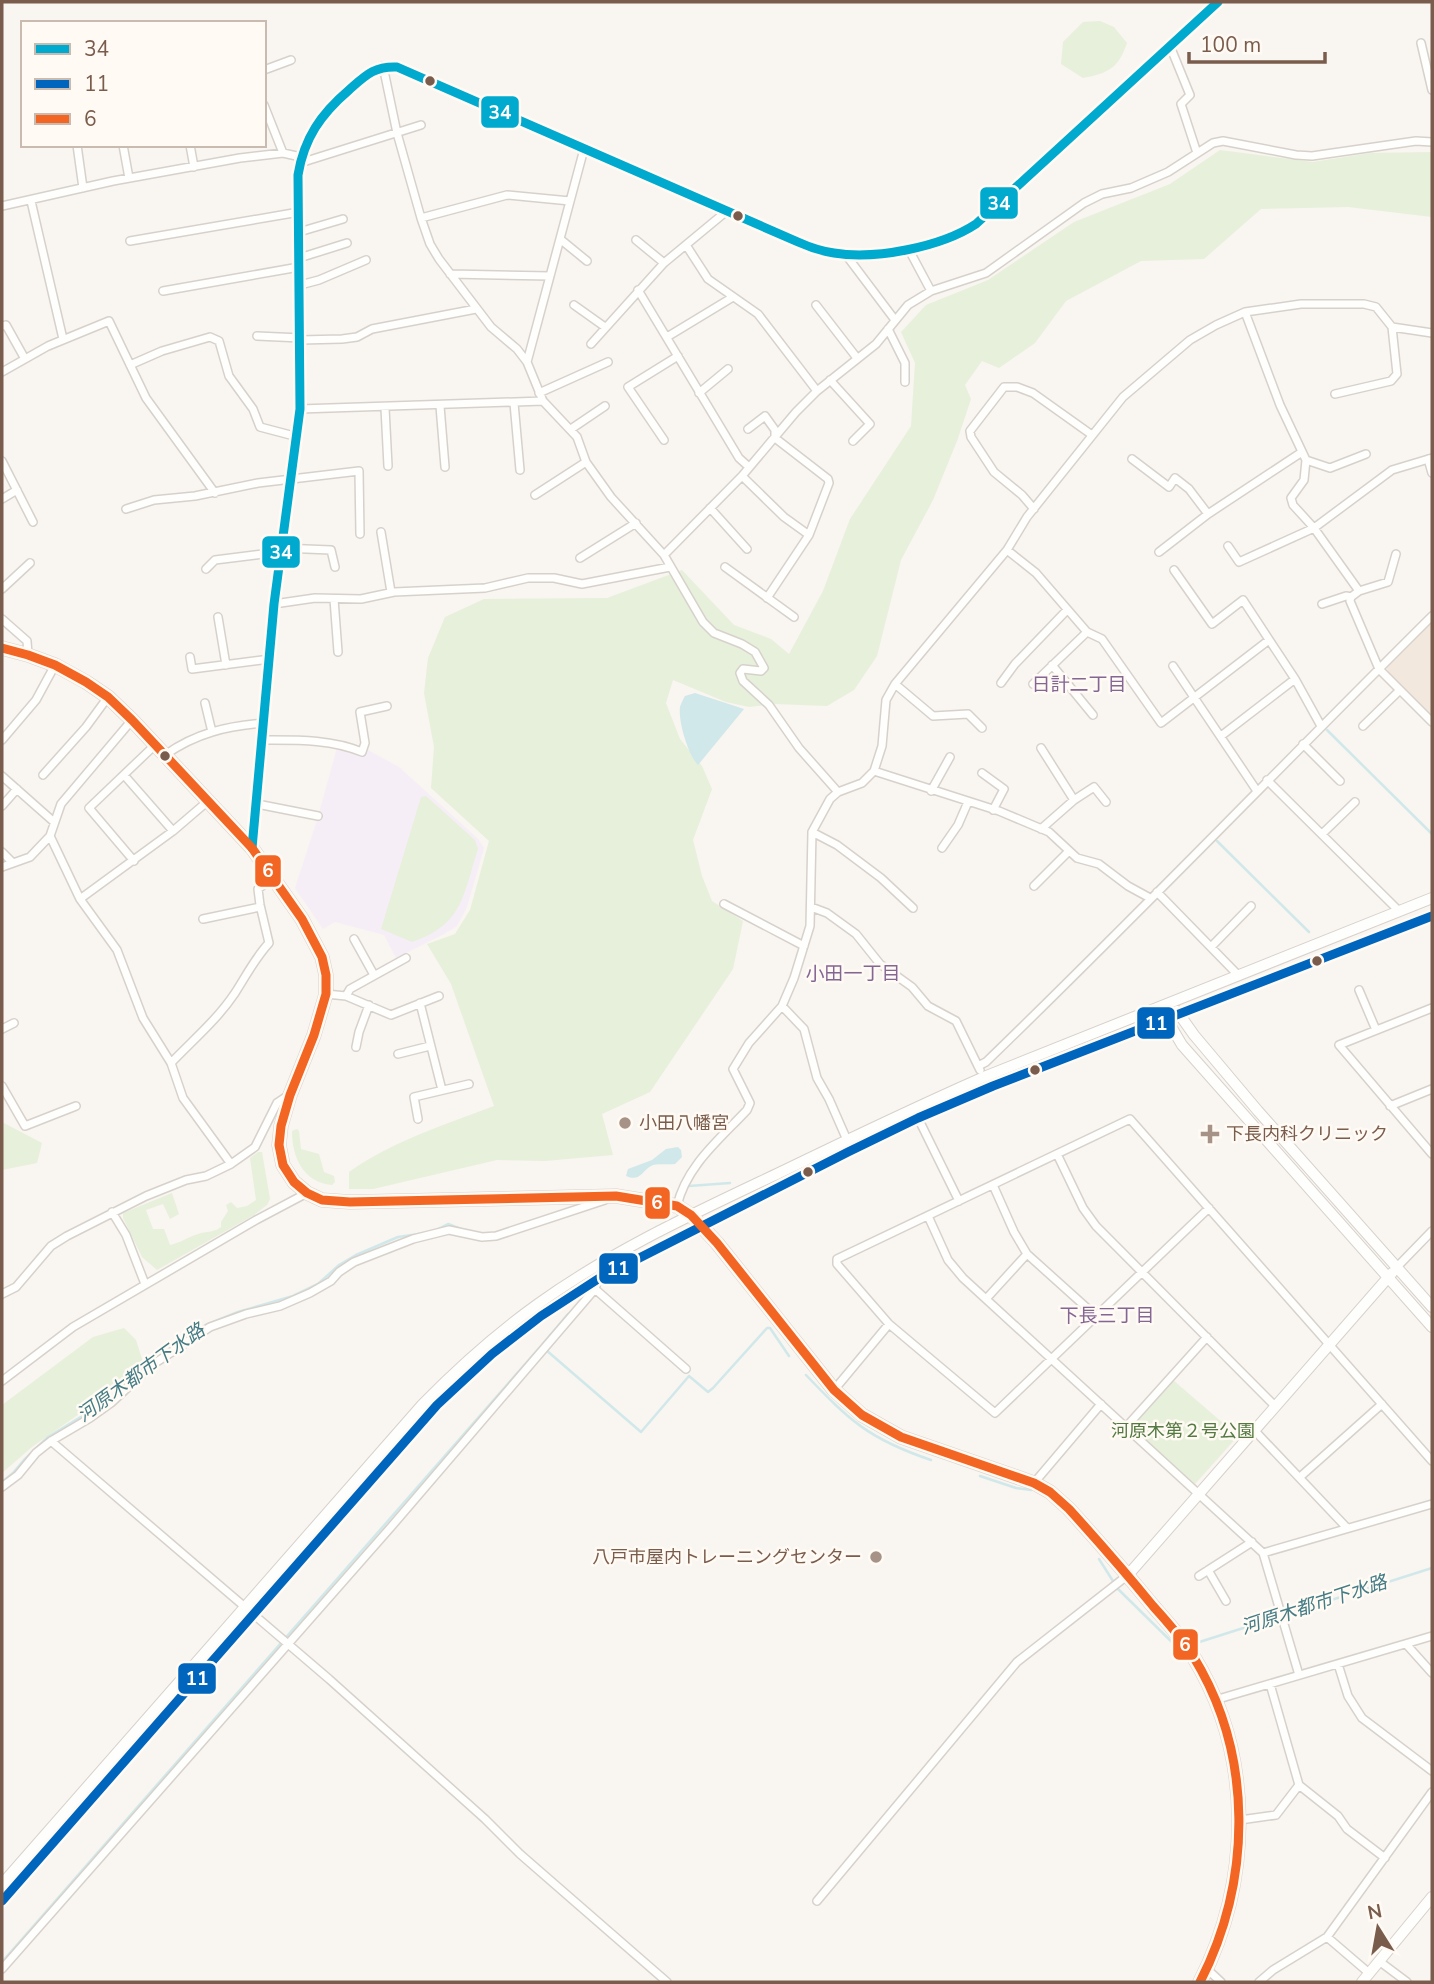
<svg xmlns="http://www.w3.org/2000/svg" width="1434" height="1984" font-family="'Nunito Sans','Noto Sans JP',sans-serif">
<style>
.residential{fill:#f2e8de}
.education{fill:#f6eef6}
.green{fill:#e7f0db}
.water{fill:#d0e8ea}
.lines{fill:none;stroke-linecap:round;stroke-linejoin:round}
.stream{stroke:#d0e8ea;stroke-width:2.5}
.minor-casing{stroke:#d7d1cb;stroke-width:10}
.tertiary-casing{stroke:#d7d1cb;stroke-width:12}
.primary-casing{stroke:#dad1cc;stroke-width:15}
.minor{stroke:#fefefd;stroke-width:7}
.tertiary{stroke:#fefefd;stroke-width:10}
.primary{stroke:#f3eee8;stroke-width:12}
.bus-1-casing{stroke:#fffaf3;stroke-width:14}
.bus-2-casing{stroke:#fffaf3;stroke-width:14}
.bus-3-casing{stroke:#fffaf3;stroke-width:14}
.bus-1{stroke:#00a9ce;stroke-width:9}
.bus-2{stroke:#0065bd;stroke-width:9}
.bus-3{stroke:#f26522;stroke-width:9}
.bus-dot{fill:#7a5c4d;stroke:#fffaf3;stroke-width:2.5}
.poi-dot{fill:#a69286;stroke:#fffaf3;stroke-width:2.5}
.labels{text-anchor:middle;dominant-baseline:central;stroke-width:5;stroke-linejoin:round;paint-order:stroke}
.poi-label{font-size:18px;fill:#7a5c4d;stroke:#fffaf3;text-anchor:start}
.park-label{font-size:18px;fill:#537a41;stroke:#fffaf3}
.neighbourhood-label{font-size:19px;fill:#846695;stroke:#fffaf3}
.water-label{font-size:19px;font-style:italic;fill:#437c86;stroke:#fffaf3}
.line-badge{stroke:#fffaf3;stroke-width:2.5}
.badge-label{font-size:19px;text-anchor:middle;font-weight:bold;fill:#fff}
</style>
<rect width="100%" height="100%" fill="#f9f5f0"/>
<!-- residential -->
<path class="residential" d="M1432,620V716L1388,672L1386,666Z"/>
<!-- education -->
<path class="education" d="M337,748L363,755L368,750L399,767L478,839L484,848L467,907L457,926L444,934L396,958L384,935L335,922L323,929L295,888L317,820Z"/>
<!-- green -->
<path class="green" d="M1100,21L1114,27L1127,43C1118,69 1108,73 1083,78L1061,64L1063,42L1083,22Z
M1220,150L1313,162L1370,153L1432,152V217L1348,207L1261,209L1204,259L1141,261L1066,301L1035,343L999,368L982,361L965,385L971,399L957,441L933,500L901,560L877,656L854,690L827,706L776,704L749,707L726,702L673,680L666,703L680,739L702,766L712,789L693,840L702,876L712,901L743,921L733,969L650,1092L602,1114L613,1155L545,1161L497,1160L373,1189H349V1172C393,1141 444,1125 494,1106L451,984L427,944L455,934L470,910L489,841L431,788L434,747L424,693L428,658L445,617L484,599L607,598L682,570L734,625L771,639L789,654L823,591L850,519L911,426L915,363L901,332L926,305L988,280L1074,222L1170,184Z
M426,796L475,840L478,849C463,895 463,925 412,942L381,929L421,797Z
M2,1122L42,1143L37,1163L2,1170Z
M297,1129L299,1131L301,1149L319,1154L324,1172L334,1176L335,1182L332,1185C303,1182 292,1157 292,1131Z
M258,1152H262L270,1199L267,1205L254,1215L157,1270L142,1257L123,1218V1213L172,1193L179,1214L170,1219L163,1204L146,1210L153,1229H164L170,1245C180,1243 188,1237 198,1234C207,1231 213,1233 221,1227V1222L228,1211L226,1205L231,1202L237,1208L247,1206L256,1200L250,1158Z
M124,1328L136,1340L143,1362L112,1391L32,1447L2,1473V1405L93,1337Z
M1173,1380L1238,1436L1195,1484L1132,1427Z"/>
<!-- water -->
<path class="water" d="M695,693L744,709L698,765C688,755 678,721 680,707C681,703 683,700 685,696Z
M678,1147L681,1150L682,1157L675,1164C668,1165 656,1163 651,1166C641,1172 640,1182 626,1176L628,1169L652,1160L666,1149Z"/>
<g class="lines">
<!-- stream -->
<path class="stream" d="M1327,730L1432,834
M1217,841L1309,932
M689,1186L730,1183
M436,1230L448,1224L461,1229
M541,1346L568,1314
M546,1350L641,1432L689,1376L708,1392L713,1388L767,1328H770L789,1356
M153,1360L179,1340L206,1325L238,1312L293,1296L318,1284L339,1265L356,1255L398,1237L426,1233
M806,1375C850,1421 869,1439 931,1460
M980,1476L1016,1488L1031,1490
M2,1482L13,1473L24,1460L48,1437L110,1399L148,1364
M1099,1559L1118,1589L1178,1648L1183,1647
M1190,1645L1432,1568
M2,1962L541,1346"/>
<defs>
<path id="minor" d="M1421,43L1432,90
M1170,46L1190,95L1181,104L1197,153
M383,66L397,133L421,218L430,244L439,259L491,327L517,349L527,362L543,401L577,437L586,462L611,497L664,555L703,622L714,633L742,644L755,652L764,668L761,671L743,669L740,673L743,681L769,705L799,748L838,792
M264,70L291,60
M264,105L283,153
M77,145L83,188
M123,145L129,178
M190,145L194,167
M300,163L421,125
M31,201L63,339
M2,206L113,181L240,158L283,153L301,157
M421,218L507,195L570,201
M299,232L343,219
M560,239L587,261
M636,240L664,263
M130,241L299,212
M686,245L708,279L758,314L817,391
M908,248L931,291
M846,255L895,320
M299,258L347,243
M450,274L550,276
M300,285L319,280L366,260
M638,290L739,458L749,467
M163,291L299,267
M574,305L605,327
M816,305L857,358
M1245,312L1280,405L1306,460L1304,480L1291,498L1293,505L1314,528L1359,591L1351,597L1350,601L1379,669L1432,722
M2,326L6,325L25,359
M888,329L905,363V382
M257,336L301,338
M667,337L733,297
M300,340L342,339L357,337L372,329L476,309
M591,344L664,263L728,210
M527,362L584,149
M130,365L162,351L210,337L219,341L229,376L253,409L260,427L298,437
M2,372L48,346L109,321L146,398L215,493
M830,380L870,424L853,441
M539,393L608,362
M699,393L728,369
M1335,394L1391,381L1397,374L1392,327
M514,403L520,470
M440,406L445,467
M385,408L388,466
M300,409L543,401
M571,429L605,406
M748,429L765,416L775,430V438L828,479L829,483L809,535
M664,440L628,387L678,356
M1132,459L1169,487L1175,478L1189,489L1208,514L1302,452
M1428,459L1432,473
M1306,460L1330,468L1366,454
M2,461L33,522
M742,476L784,517L809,535L767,598
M535,495L586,462
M2,499L17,490
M710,508L747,549
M126,509L154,500L195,496L258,483L359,471L360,534
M1034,509L1022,495L994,472L971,437L970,431L1004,387H1017L1033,393L1092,435
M381,532L391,592
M1228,546L1239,562L1314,528L1392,470L1432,458
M281,548L331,550L335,567
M1007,550L1036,573L1087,632L1102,639L1161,723L1269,640
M1159,552L1208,514
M664,555L742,476L796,412L817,391L876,344L908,305L931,291L986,273L1084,203L1102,194L1131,188L1168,172L1213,143L1223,141L1296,155L1312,156L1416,141L1432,142
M580,558L636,523
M725,567L794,617
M206,569L215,560L263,554L280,557
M1174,570L1212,624L1243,600L1295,679L1321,726
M2,589L30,563
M1359,591L1388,582L1396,554
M334,599L338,652
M274,604L315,598L361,599L394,592L485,588L528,578H554L582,584L670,567
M1322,604L1346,596L1351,597
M218,617L226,665
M2,619L27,641L28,655
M190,657L192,669L270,659
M1052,665L1093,715
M1173,666L1257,791
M1001,683L1015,664L1067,610
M895,684L933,716L968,714L982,728
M1033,684L1087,632
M205,703L212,732
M132,720L61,804L50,836L80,899L117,950L143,1018L171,1063L183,1098L231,1164
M1363,726L1400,690
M1221,736L1295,679
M2,740L36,700L55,665
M263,740C297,740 331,739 362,752L365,743L360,712L387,706
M1303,744L1340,781
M1041,748L1074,800
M165,755C196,733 227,726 265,723
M874,771L999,811L1049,832L1077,858L1099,864L1128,886L1150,898
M982,773L1004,789L993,810
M43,775L86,727L108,697
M124,775L173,831
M2,776L54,822
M1267,780L1399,911
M931,791L950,757
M257,804L318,816
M2,806L17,789
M1041,829L1074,800L1094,787L1106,802
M812,832L837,845L881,878L913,908
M1322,834L1355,802
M942,848L958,825L968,802
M2,852L13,863
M134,861L89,808L155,745
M2,867L30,857L50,836
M1034,886L1069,851
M1157,892L1239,976
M80,899L173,831L208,801
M724,904L804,946
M811,907L827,913L856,934L880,964L912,987L928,1006L956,1021L980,1070
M203,919L260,907
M354,939L374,975
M1211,947L1251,906
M1359,990L1376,1030
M326,994L346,996L391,1015L439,996
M346,996L350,989L406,958
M420,1003L442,1090
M782,1006L804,1029L817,1078L829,1099L847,1140
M1432,1008L1339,1045L1432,1154
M2,1029L14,1023
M356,1047L359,1032L369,1005
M398,1054L430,1046
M171,1063C193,1040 217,1020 235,993C246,976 255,958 269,943L260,905L258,889L273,878
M978,1066L986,1062C1137,916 1283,764 1432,616
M2,1086L25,1126L76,1106
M1390,1106L1432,1089
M916,1114L959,1201
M418,1119L414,1097L469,1084
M1057,1154L1083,1208L1096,1226L1275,1406
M993,1185L1014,1232L1027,1254L1097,1317
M677,1206C686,1166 720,1139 747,1110L750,1103L733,1069L749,1043L782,1006L794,978L810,926L812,832L830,799L838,792L862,783L874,771L882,746L886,700L895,684L1007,550L1027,517L1123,397L1190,340L1216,325L1245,312L1301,304H1364L1376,307L1392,327L1432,333
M1209,1208L995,1413L889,1324L837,1264V1259L1130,1119L1432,1461
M112,1212L126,1235L145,1284
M928,1216L948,1260L963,1278L1263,1553L1299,1675
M1397,1267L1432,1231
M595,1289L686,1369
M2,1294L16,1287L51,1246L67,1236L146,1196L186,1180L206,1176L231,1164L255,1147L277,1103L289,1095
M986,1299L1027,1254
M2,1381L73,1327L256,1220L307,1193
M834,1390L889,1324
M1126,1427L1207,1337
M1254,1430L1347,1528
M51,1441L329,1679L485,1819L520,1854L667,1982
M1300,1477L1382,1404
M1034,1483L1101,1404
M2,1487L18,1475L36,1453L51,1441L90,1418L111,1403L152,1365L210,1327L246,1314L280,1306L310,1293L331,1281L339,1272L354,1262L413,1239L449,1230L482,1237L496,1236L605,1200
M1263,1553L1432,1504
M1208,1570L1226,1601
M1199,1576L1252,1542
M1406,1644L1432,1673
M1338,1664L1348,1696L1362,1718L1432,1771
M1270,1684L1299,1785L1338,1816L1347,1829L1385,1858
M1215,1700L1432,1636
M1240,1820L1276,1815L1299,1785
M817,1901L1017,1662L1128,1575
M1327,1937L1369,1973
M1379,1961L1407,1982
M2,1969L391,1527L595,1289L598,1279
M1207,1969L1221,1982
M1259,1982L1273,1970L1327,1937L1432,1792"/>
<path id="tertiary" d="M252,848L274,604L300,409L298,175C304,138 321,114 349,90C365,76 374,66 397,67L798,242C809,247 821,251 834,253C875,260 941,247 976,224L1218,2
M1177,1011L1194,1035L1258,1111L1432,1307
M1167,1012L1166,1018L1182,1045L1432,1327
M1128,1575L1392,1273
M2,1884L422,1405C458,1368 496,1334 538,1304C613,1250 699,1211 781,1172C849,1139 916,1107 984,1077L1432,898
M2,1901L437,1405L492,1354L541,1316L598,1279L848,1152L918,1118L993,1086L1432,916
M1362,1982L1432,1897"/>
<path id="primary" d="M2,648L28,655L55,665L86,682L108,697L132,720L252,848L302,919L322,957L326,975V994L314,1035L290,1095L281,1126L279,1145L283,1165L294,1182L307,1193L322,1200L350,1202L616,1196L677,1206L691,1215L717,1243L834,1390L862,1415L901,1437L1034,1483L1050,1492L1069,1509C1098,1541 1126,1573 1153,1606C1167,1622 1182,1638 1193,1656C1254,1755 1252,1880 1200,1982"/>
</defs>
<!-- minor casing -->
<use href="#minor" class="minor-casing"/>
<!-- tertiary casing -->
<use href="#tertiary" class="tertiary-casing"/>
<!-- primary casing -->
<use href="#primary" class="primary-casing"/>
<!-- minor -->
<use href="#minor" class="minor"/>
<!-- tertiary -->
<use href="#tertiary" class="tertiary"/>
<!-- primary -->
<use href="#primary" class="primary"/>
<defs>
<path id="bus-1" d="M252,848L274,604L300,409L298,175C304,138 321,114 349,90C365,76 374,66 397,67L798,242C809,247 821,251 834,253C875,260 941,247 976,224L1218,2"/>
<path id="bus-2" d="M2,1901L437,1405L492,1354L541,1316L598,1279L848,1152L918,1118L993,1086L1432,916"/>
<path id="bus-3" d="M2,648L28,655L55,665L86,682L108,697L132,720L252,848L302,919L322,957L326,975V994L314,1035L290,1095L281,1126L279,1145L283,1165L294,1182L307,1193L322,1200L350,1202L616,1196L677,1206L691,1215L717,1243L834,1390L862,1415L901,1437L1034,1483L1050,1492L1069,1509C1098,1541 1126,1573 1153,1606C1167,1622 1182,1638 1193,1656C1254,1755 1252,1880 1200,1982"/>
</defs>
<!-- bus-1 casing -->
<use href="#bus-1" class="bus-1-casing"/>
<!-- bus-2 casing -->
<use href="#bus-2" class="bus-2-casing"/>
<!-- bus-3 casing -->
<use href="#bus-3" class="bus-3-casing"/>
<!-- bus-1 -->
<use href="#bus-1" class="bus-1"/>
<!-- bus-2 -->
<use href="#bus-2" class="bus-2"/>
<!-- bus-3 -->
<use href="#bus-3" class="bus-3"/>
</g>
<!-- markers -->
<g class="bus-dot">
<circle cx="430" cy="81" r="6"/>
<circle cx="738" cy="216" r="6"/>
<circle cx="165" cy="756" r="6"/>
<circle cx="1317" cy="961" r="6"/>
<circle cx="1035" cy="1070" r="6"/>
<circle cx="808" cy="1172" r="6"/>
</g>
<g class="poi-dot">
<circle cx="625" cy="1123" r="7"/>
<path d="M1206.5 1123.5h7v7h7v7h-7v7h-7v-7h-7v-7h7z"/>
<circle cx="876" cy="1557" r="7"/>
</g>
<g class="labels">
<!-- poi labels -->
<g class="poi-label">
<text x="639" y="1123">小田八幡宮</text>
<text x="1226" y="1134">下長内科クリニック</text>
<text x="862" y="1557" text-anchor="end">八戸市屋内トレーニングセンター</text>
</g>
<!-- park labels -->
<g class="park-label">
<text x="1183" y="1431">河原木第２号公園</text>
</g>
<!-- neighbourhood labels -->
<g class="neighbourhood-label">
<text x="1079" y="685">日計二丁目</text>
<text x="853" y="974">小田一丁目</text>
<text x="1107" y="1316">下長三丁目</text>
</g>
<!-- water labels -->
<g class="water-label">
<text transform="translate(141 1373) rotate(-36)">河原木都市下水路</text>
<text transform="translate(1314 1605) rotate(-18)">河原木都市下水路</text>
</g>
</g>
<g class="line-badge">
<rect x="480" y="95" width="40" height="34" rx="7" fill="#00a9ce"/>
<rect x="979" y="186" width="40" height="34" rx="7" fill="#00a9ce"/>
<rect x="261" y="535" width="40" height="34" rx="7" fill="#00a9ce"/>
<rect x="254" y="854" width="28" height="34" rx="7" fill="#f26522"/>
<rect x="1136" y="1006" width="40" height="34" rx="7" fill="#0065bd"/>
<rect x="644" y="1186" width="27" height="34" rx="7" fill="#f26522"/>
<rect x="598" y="1252" width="41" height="33" rx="7" fill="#0065bd"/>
<rect x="1172" y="1628" width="27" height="33" rx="7" fill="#f26522"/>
<rect x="177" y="1662" width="40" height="33" rx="7" fill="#0065bd"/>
</g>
<g class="badge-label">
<text x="500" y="119">34</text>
<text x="999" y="210">34</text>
<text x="281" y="559">34</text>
<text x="268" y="877">6</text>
<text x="1156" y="1030">11</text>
<text x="657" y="1209">6</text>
<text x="618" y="1275">11</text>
<text x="1185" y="1651">6</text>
<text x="197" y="1685">11</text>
</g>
<!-- border -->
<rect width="1434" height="1984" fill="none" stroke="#7a5c4d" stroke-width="7"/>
<!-- legend -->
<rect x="21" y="21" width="245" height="126" fill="#fffaf3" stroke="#cabbb1" stroke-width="2"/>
<rect x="35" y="44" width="35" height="10" fill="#00a9ce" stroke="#cabbb1" stroke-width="2"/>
<text x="84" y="56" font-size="21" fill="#7a5c4d">34</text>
<rect x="35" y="79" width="35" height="10" fill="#0065bd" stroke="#cabbb1" stroke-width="2"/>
<text x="84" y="91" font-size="21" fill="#7a5c4d">11</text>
<rect x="35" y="114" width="35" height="10" fill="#f26522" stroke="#cabbb1" stroke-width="2"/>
<text x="84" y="126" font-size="21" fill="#7a5c4d">6</text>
<!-- north arrow -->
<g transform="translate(1378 1928) rotate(349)" stroke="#fffaf3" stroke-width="5" paint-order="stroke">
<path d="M0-5L12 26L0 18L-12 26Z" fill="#7a5c4d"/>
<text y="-10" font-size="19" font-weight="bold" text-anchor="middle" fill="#7a5c4d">N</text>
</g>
<!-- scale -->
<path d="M1189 52v10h136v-10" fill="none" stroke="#7a5c4d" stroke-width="3.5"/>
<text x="1200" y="52" font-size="21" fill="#7a5c4d" stroke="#fffaf3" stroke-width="5" paint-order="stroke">100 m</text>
</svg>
